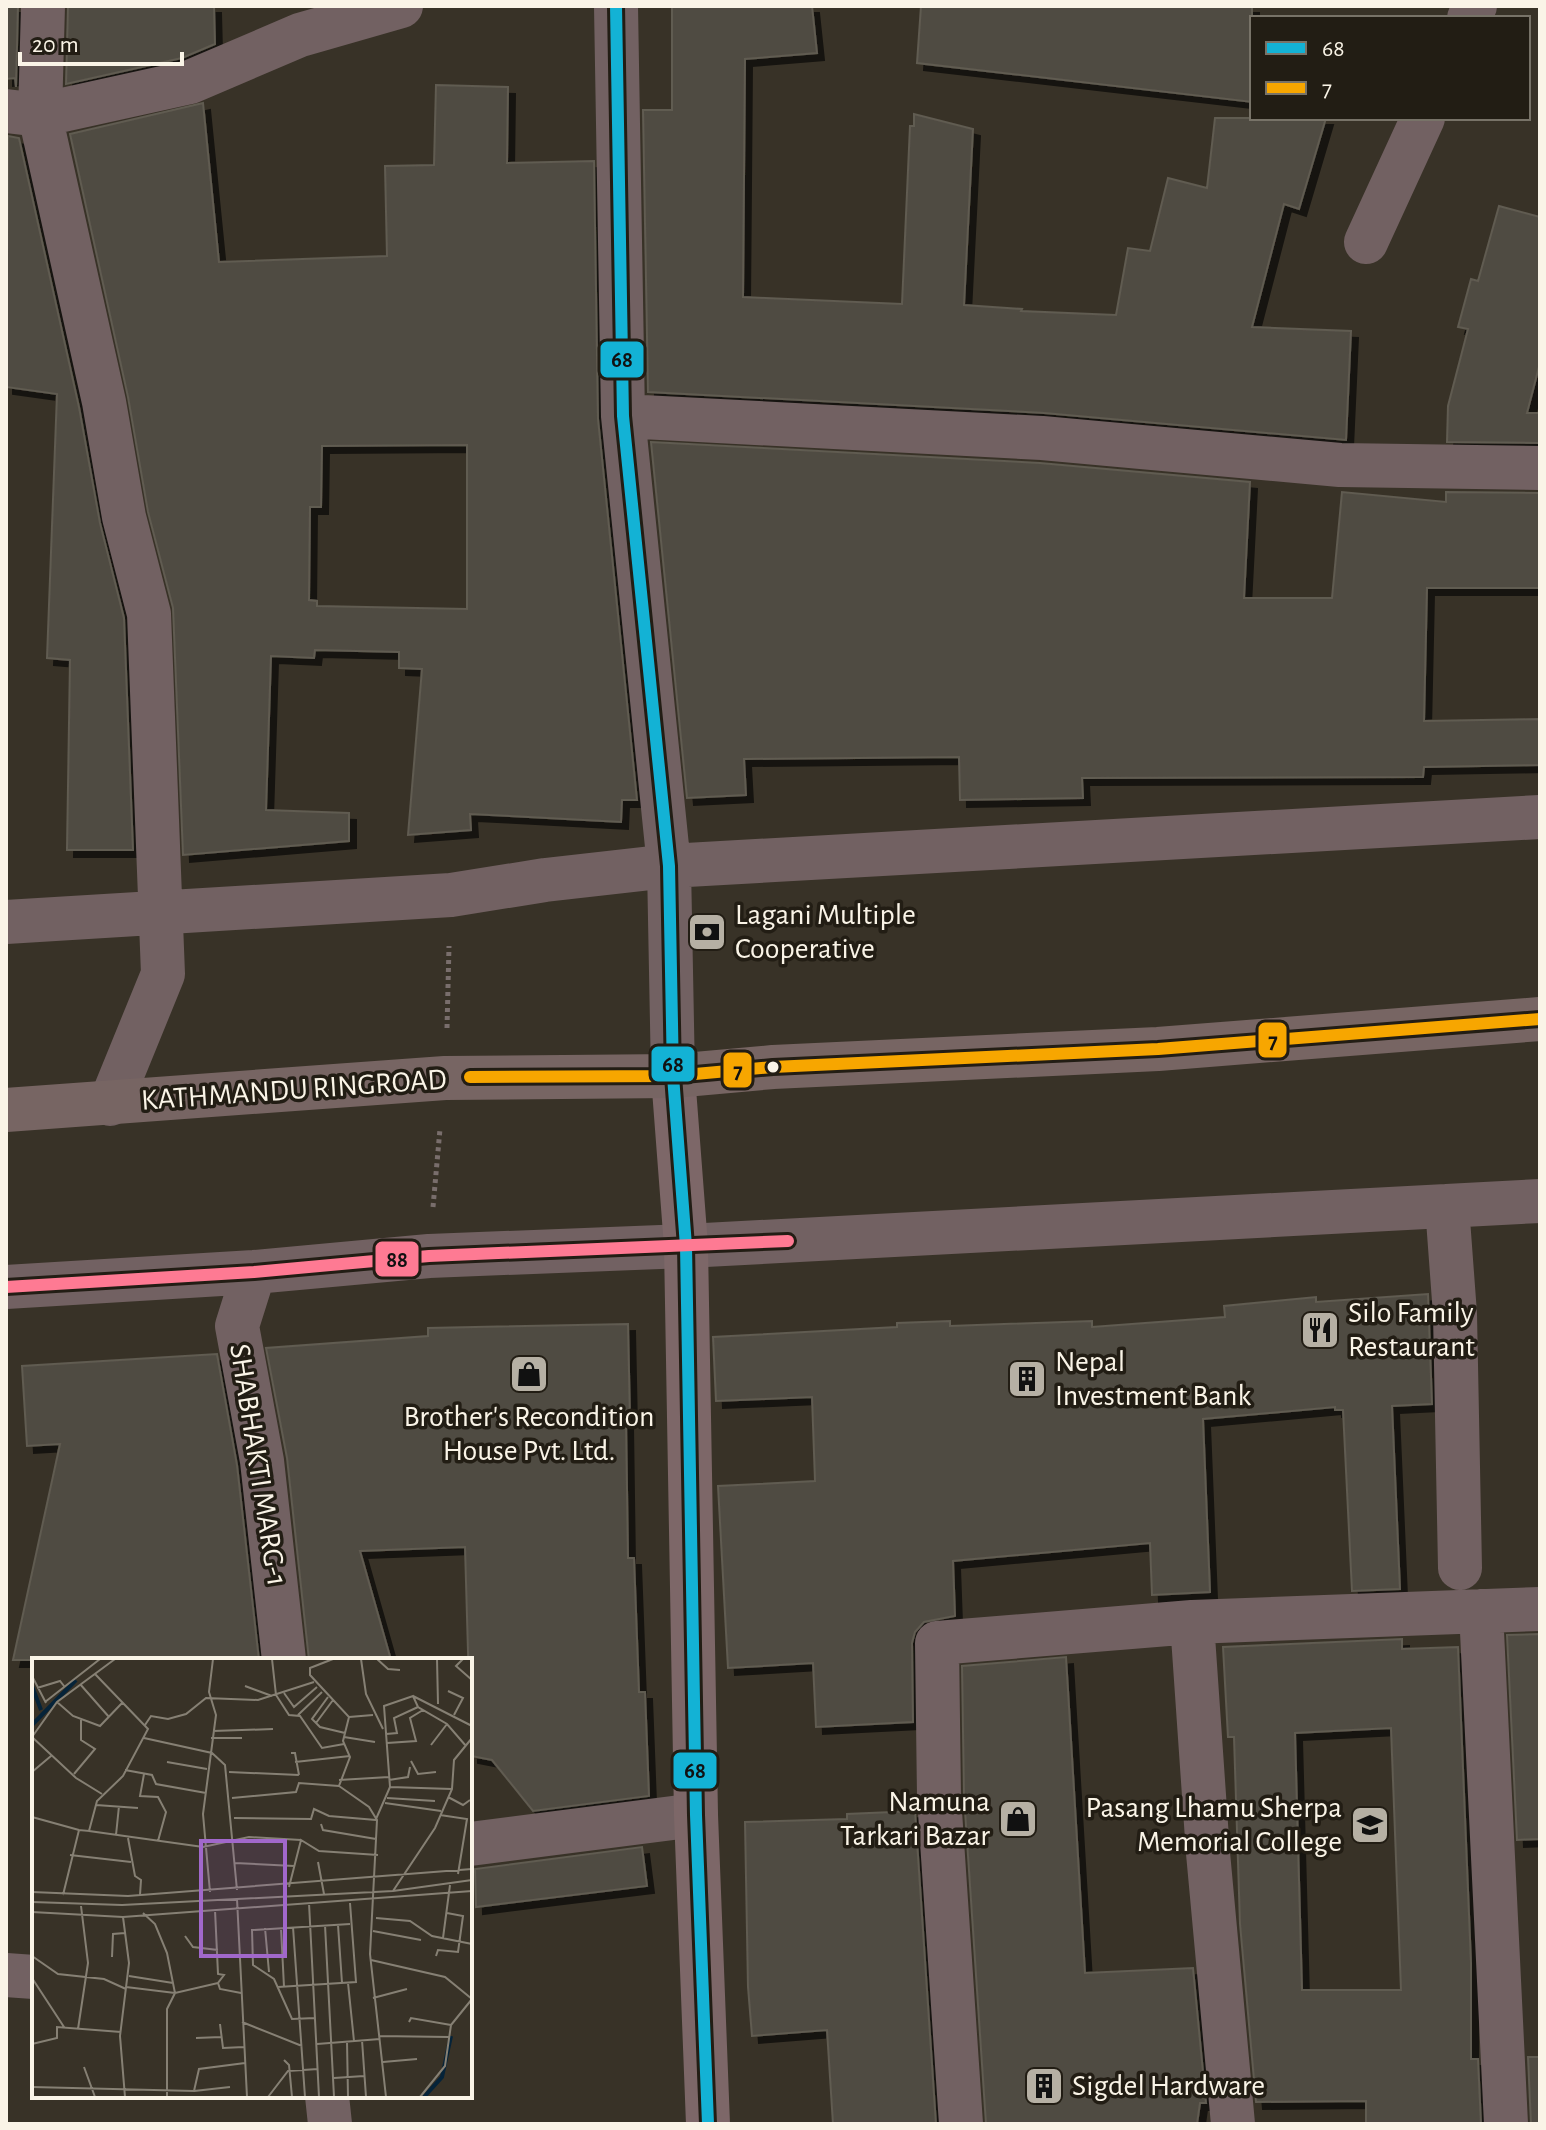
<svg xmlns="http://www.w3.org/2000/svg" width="1546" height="2130" font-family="'Alegreya Sans',sans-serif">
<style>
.building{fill:#504c43;stroke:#605b51;stroke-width:2;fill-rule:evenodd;filter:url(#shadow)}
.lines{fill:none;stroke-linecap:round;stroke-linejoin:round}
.path{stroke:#796e6c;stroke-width:5;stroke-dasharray:4 4;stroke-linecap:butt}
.minor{stroke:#726162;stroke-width:44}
.major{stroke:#7d6768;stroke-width:44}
.highway{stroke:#776563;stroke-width:44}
.bus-1-casing{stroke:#221d14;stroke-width:18}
.bus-2-casing{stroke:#221d14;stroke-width:18}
.bus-3-casing{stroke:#221d14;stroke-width:18}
.bus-1{stroke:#13b2d5;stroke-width:12}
.bus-2{stroke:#f7a600;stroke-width:12}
.bus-3{stroke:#fe7a93;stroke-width:12}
.bus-dot{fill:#faf4e7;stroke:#221d14;stroke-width:3}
.labels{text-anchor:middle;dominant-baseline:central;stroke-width:7;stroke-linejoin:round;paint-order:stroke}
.poi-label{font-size:30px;fill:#faf4e7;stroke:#221d14;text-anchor:start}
.street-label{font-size:30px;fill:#faf4e7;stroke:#221d14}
.inset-river{fill:none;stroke:#052339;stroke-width:4}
.inset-road{fill:none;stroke:#868074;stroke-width:2}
.view{fill:#a168cb;fill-opacity:0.15;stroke:#a168cb;stroke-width:4}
.inset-edge{fill:none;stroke:#faf4e7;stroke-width:4}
.line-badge{stroke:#221d14;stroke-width:3}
.pale-badge-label{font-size:22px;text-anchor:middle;font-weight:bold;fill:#111}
</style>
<defs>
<filter id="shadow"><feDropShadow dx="7" dy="7" stdDeviation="0" flood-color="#0009"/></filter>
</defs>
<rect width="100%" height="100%" fill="#383227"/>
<!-- building -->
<path class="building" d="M6,6H18L16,87L15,78L6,79Z
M68,6H214L215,44L182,58L66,84Z
M672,6H812L817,53L745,59L743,297L902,304L910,126H914V114L973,129L964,305L1022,309L1021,311L1116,315L1128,248L1150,251L1168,178L1207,188L1215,118H1326L1299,209L1284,204L1252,327L1351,331L1346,440L1044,413L648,392L643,110H672Z
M921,6H1252V102L917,63Z
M436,85L508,87L507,163L594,161L598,419L637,800H622L621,822L470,814L471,830L408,835L422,669L399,668V652L315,650L314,658L271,656L266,810L349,813V841L183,855L173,608L148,512L128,397L70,134L203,103L219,262L387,256L385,166L434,165ZM467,445V609L317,606V601L309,600L310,507H321L322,446Z
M8,136L19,138L79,407L100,523L124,618L133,850H67L70,660L47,658L57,394L6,387Z
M1499,206L1540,217V363L1527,413H1540V443L1447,442L1448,406L1468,329L1458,327L1471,279L1478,281Z
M651,442L1040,463L1250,482L1244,598H1332L1342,492L1446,502V492L1540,493V588H1427L1424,721L1540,719V765L1424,767L1423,777L1082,778L1083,798L960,800L959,757L744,759L746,795L687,798Z
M1428,1294L1432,1404L1392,1406L1400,1589L1352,1591L1343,1410H1335V1407L1203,1419L1210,1592L1152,1595L1150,1543L953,1561L955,1616L924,1622L915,1632L912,1643L913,1722L816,1727L813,1663L728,1668L718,1486L815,1481L812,1397L716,1401L713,1337L897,1327V1323L950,1321V1326L1092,1321V1327L1225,1317L1224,1306L1316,1297V1302Z
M628,1324L630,1419H626L628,1558H634L639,1692H645L649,1796L533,1811L492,1760L471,1756L465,1547L360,1551L391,1660H309L287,1458L266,1348L428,1336V1328Z
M217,1354L237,1465L259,1660H13L60,1444L27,1446L22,1366Z
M1540,1634V1839L1517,1840L1507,1635Z
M1402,1639V1649L1458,1647L1471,1963V2059H1478L1481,2124H1366V2101L1256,2102L1240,1924L1234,1737H1228L1223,1647ZM1391,1728L1401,1990H1302L1295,1733Z
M1066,1657L1085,1973L1193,1968L1206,2103H1200L1197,2124H986L964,1796L962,1666Z
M915,1811L936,2124H833L827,2030L752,2036L748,1987L745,1822L847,1819V1814Z
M642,1847L647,1886L476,1907L475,1869Z
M1528,2057H1540V2124H1531Z"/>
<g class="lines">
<!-- path -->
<path class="path" d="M447,1028L449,946
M433,1207L440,1129"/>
<!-- minor -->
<path class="minor" d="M43,6L40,115L104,402L124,517L149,614L163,974L110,1104
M616,6L623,416L669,866L673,1076
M1469,18L1475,6
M6,111L40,115L190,82L300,35L401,6
M1366,242L1423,118
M623,416L1042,438L1340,465L1540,468
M6,922L451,895L545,880L669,866L1540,817
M1447,1206L1455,1314L1460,1568
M254,1272L237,1326L262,1461L284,1660
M6,1287L254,1272L429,1256L686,1246L1540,1201
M1481,1611L1506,2124
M1192,1622L1208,1853L1233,2124
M470,1844L696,1815
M6,1975L34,1977
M327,2096L330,2124
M961,2124L939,1797L937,1643L1192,1622L1540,1609"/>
<!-- major -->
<path class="major" d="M673,1076L686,1246L696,1815L708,2124"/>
<!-- highway -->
<path class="highway" d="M6,1110L445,1078L673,1076L773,1067L1158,1049L1540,1019"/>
<defs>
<path id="bus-1" d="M616,6L623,416L669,866L673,1076L686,1246L696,1815L708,2124"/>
<path id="bus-2" d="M470,1077L673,1076L773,1067L1158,1049L1540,1019"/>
<path id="bus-3" d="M6,1287L254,1272L429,1256L788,1241"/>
</defs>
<!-- bus-1 casing -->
<use href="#bus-1" class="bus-1-casing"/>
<!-- bus-2 casing -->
<use href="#bus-2" class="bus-2-casing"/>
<!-- bus-3 casing -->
<use href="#bus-3" class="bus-3-casing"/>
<!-- bus-1 -->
<use href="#bus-1" class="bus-1"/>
<!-- bus-2 -->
<use href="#bus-2" class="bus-2"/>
<!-- bus-3 -->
<use href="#bus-3" class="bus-3"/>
</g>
<!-- icons -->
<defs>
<symbol id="bank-square" viewBox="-11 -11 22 22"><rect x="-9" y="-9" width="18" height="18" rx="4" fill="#b6b0a4" stroke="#221d14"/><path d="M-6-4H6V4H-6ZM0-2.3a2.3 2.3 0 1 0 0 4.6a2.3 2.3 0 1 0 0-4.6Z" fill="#111"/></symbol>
<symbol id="restaurant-square" viewBox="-11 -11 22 22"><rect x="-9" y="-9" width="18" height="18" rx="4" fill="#b6b0a4" stroke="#221d14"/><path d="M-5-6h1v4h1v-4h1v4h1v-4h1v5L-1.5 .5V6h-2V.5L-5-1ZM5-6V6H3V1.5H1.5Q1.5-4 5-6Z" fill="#111"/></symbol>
<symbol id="shop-square" viewBox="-11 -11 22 22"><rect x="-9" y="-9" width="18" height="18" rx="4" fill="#b6b0a4" stroke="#221d14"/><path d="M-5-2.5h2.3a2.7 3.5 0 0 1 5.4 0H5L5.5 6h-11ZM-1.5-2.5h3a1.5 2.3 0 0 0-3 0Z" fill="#111"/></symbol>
<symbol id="building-square" viewBox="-11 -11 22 22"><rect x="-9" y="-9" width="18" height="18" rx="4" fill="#b6b0a4" stroke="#221d14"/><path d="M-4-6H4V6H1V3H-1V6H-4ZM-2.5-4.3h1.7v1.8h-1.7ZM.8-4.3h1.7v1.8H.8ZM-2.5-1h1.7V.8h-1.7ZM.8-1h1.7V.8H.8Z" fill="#111"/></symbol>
<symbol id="university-square" viewBox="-11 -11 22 22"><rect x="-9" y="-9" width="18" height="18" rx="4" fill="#b6b0a4" stroke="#221d14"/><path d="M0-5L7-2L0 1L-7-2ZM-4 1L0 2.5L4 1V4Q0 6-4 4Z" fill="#111"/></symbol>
</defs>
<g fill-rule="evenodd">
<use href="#bank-square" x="685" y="910" width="44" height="44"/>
<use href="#restaurant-square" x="1298" y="1308" width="44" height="44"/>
<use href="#shop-square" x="507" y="1352" width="44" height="44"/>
<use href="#building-square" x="1005" y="1357" width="44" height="44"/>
<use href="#shop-square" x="996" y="1797" width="44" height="44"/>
<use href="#university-square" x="1348" y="1803" width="44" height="44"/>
<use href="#building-square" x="1022" y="2064" width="44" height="44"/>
</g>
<!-- markers -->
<circle class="bus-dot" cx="773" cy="1067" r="7"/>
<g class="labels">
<!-- poi labels -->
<g class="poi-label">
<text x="735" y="915">Lagani Multiple<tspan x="735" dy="34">Cooperative</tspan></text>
<text x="1348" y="1313">Silo Family<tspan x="1348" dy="34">Restaurant</tspan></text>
<text x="1055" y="1362">Nepal<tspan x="1055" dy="34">Investment Bank</tspan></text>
<text x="529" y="1417" text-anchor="middle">Brother's Recondition<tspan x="529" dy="34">House Pvt. Ltd.</tspan></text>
<text x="990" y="1802" text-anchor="end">Namuna<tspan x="990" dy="34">Tarkari Bazar</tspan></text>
<text x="1342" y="1808" text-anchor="end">Pasang Lhamu Sherpa<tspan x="1342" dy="34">Memorial College</tspan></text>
<text x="1072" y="2086">Sigdel Hardware</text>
</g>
<!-- street labels -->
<g class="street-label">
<text transform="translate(294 1090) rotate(-4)">KATHMANDU RINGROAD</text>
<text transform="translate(258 1465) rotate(81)">SHABHAKTI MARG-1</text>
</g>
</g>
<!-- overview -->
<g transform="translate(32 1658)">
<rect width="440" height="440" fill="#383227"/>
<path class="inset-river" d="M0,28L9,52M0,67L44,22M392,439L410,419L419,378"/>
<path class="inset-road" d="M240,1L244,37L257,57L268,58L290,90L312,86M301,1L278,10V17L317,59L311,83L318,99L307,128L337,149L345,162L338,296L354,439M329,1L334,36L351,71M345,1L356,11L368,12M405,1L406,46M431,1L424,8L440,22M0,18L14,45M48,26L77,59M213,28L240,38M5,30L28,23L32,28M416,33L431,40L422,57M252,35L262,49L285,29M381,38L440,68M296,39L280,61L288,69L313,75M13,44L68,1M25,44L41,58L68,68L91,44M266,57L290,34M317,59L341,57M284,65L301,42M113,67L119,58L136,61L154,56L174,40L226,42L282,24M181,73L241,71M354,76L365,75L362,60L386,49M0,79L25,44L83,1M0,79L44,120L70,136M312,79L343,84M112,80L180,95L193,107L205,232M179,80H210M355,85L384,83L378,60L391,52M399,87L415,66M259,95H263L267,117M379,103L386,116L404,114M135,104L175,111M263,104L318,98M93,112L120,117L124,126L174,135M0,114L19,98M197,114L267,117M42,116L63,91L49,82V62M112,116L108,138L126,139L134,154L126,183M307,122L357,119M357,122L376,119L378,109M358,129L420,131M416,139L431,147L438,142M200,140L264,134L267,125L307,128M355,140L403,143M353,145L409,153M64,147L106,150M408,157L435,161L426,216M0,159L47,172M202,160L279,161L282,151L297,158L344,162M344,161L358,129L352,48L381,38L386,49L415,66L434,88M289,166L291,172L344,181M57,173L171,189L217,179L269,182M84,177L87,148M96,180L103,218L109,222L108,237M38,197L99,204M286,204L292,236M203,205L262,208M257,229L269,182L287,193L346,197M361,233L403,170L420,131L422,102L440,80M0,234L96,238L440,211M178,234L171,156L184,57L177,34L181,1M31,237L47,172L57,173L65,143L91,118L116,71L63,16M205,241L215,439M0,244L90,247L361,233L440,222M277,245L287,439M183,252L186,316L192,317L186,325L188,331L209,335M0,254L91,259L440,233M111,255L123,266L135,295L143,335L135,351V439M91,259L97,305L88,378L93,439M344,260L378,263L400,278L440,286M293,267L302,439M306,267L310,325M261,269L273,439M233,270L237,314M249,270L252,329M341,273L389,282M153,278L161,289L186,292M411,280L418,227M0,298L26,316L72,321L94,331M404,298L406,292L426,294L431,258L415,255M80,299L81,276L93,275M339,302L413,319L440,341M97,318L141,325M0,320L32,369M316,325L322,383M94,329L143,335L186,325M246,329L324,324L318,245M341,340L375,331M283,360L260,361L242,321L221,307L220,272L318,266M210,364L270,388M377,364L379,360L419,367M188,366L191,390L212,389M46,371L56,305L49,248M347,378L417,379M164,380L189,379M330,382L334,439M315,383L316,439M0,386L25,380V369L89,374M285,386L348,381M252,402L257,407L260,439M351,404L385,401M52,409L63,439M302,420L332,418M0,429L162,433L167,411L213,405M162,433L198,429M236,439L256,413L286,411M388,439L413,408L419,367L440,341"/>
<path class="view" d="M169,183H253V298H169Z"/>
<rect width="440" height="440" class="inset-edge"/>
</g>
<g class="line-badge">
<rect x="599" y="340" width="46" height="39" rx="8" fill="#13b2d5"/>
<rect x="1257" y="1021" width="31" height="38" rx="8" fill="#f7a600"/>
<rect x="650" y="1045" width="46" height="38" rx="8" fill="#13b2d5"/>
<rect x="722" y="1051" width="31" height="38" rx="8" fill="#f7a600"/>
<rect x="374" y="1240" width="46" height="38" rx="8" fill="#fe7a93"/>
<rect x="672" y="1751" width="46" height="39" rx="8" fill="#13b2d5"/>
</g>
<g class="pale-badge-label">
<text x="622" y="367">68</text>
<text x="1273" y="1048">7</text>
<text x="673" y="1072">68</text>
<text x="738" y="1078">7</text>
<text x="397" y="1267">88</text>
<text x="695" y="1778">68</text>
</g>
<!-- border -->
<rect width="1546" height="2130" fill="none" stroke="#faf4e7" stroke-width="16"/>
<!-- legend -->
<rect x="1250" y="16" width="280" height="104" fill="#221d14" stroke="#787368" stroke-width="2"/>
<rect x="1266" y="42" width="40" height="12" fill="#13b2d5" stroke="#787368" stroke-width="2"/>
<text x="1322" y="56" font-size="24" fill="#faf4e7">68</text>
<rect x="1266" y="82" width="40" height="12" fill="#f7a600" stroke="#787368" stroke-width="2"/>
<text x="1322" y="96" font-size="24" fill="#faf4e7">7</text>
<!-- scale -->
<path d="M20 52v12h162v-12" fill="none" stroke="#faf4e7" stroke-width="4"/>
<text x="32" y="52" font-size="24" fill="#faf4e7" stroke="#221d14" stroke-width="6" paint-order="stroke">20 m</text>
</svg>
